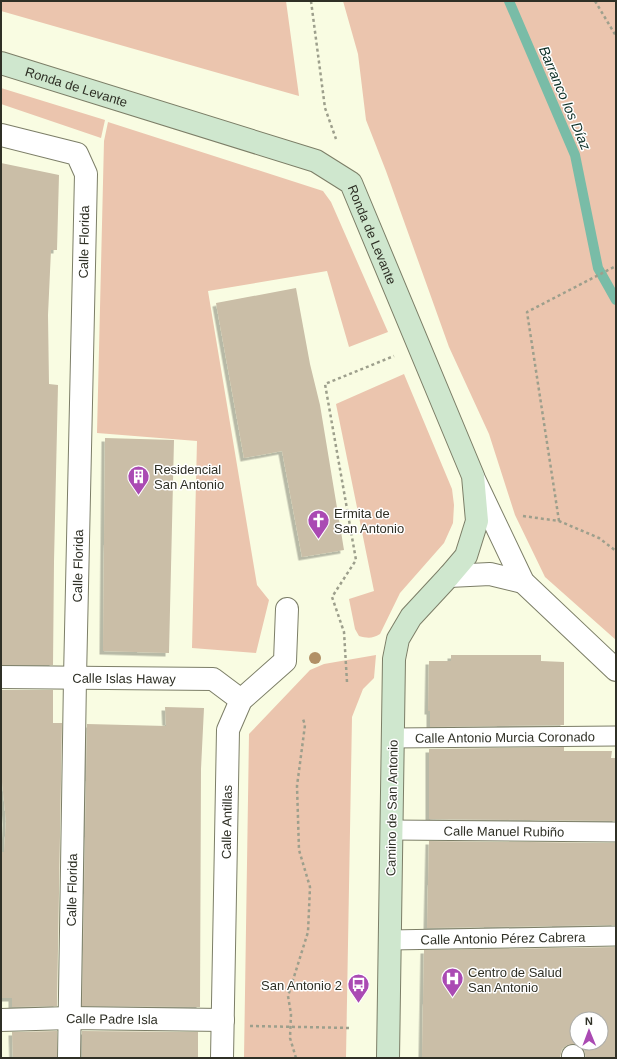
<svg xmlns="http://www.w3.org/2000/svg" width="617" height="1059" font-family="Helvetica,sans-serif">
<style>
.green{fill:#ebc5ae}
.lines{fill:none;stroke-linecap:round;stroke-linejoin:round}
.stream{stroke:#79bca7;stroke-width:10}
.building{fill:#cabea7;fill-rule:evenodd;filter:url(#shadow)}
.pedestrian-casing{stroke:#7c7e67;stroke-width:21}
.minor-casing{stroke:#7c7e67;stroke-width:24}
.secondary-casing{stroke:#7c7e67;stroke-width:24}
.path{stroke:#9d9f8c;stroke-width:2.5;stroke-dasharray:3 3;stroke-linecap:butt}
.pedestrian{stroke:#fff;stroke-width:19}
.minor{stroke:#fff;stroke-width:22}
.secondary{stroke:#cfe7ce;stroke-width:22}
.tree{fill:#b19066}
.labels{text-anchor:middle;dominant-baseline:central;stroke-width:3;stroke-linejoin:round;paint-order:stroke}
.street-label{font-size:13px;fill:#2f3026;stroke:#fff}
.poi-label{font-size:13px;fill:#2f3026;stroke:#fff;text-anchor:start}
.water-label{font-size:14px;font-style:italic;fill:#0f3027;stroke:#fff}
</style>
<defs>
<filter id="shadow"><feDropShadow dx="-3.5" dy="3.5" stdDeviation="0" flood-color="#0004"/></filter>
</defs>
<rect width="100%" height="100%" fill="#f9fce2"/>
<!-- green -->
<path class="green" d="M1,1H286L299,96L1,11Z
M343,1H616V640L545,577L515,515L489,434L449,347L386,171L366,120L358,54Z
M1,88L105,120L101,138L1,104Z
M108,122L323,191L331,202L388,332L349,347L327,271L208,291L257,585L269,600L256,653L192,648L197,441L97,433L104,141Z
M404,374L452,489L454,505L453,523L444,543L400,593L380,634C372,639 367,638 359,636L355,629L349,599L374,591L336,404Z
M376,655L374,678L363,689L352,717L346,1058H244L249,734L310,670L324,664Z"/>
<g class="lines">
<!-- stream -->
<path class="stream" d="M509,1L575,155L598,268L616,300"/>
</g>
<!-- building -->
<path class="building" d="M1,163L59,175L57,250H51L48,315L49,384L58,385L54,562L53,665H1Z
M296,288L310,364L320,405L344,550L302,557L282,451L244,458L216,303Z
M105,438L174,440L169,653L103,651Z
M451,655H541V661L564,662V725L430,727V711H428L429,661H451Z
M1,690H53V723H62L57,1006L12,1007V998H1V852H4L6,821L1,772Z
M165,707L204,708L201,769L200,1007L82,1006L87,724L166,726Z
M564,747V751H612L611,758H616V821L429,819V749Z
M429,841L616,843L615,925L427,928Z
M616,947V1058H586L584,1049L579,1045L573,1044L567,1045L562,1049L560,1058H422L424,950ZM577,1019H601V1043H577Z
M57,1031V1058H13L12,1032Z
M82,1031L198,1032V1058H82Z"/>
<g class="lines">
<defs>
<g id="pedestrian">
<path id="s1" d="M393,738L616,736"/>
<path id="s2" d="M392,830L616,832"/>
<path id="s3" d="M390,940L616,936"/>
</g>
<g id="minor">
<path d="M1,135L77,154L86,174L75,678L69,1058"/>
<path d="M474,479L523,582L616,670"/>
<path d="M449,576L490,574L523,582"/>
<path id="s4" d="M1,677L213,679L241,700"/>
<path id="s5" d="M1,1020L70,1018L223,1020"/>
<path id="s6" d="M222,1058L228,730L241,700L285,661L287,609"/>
<path d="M573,1058V1056"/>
</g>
<g id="secondary">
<path id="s7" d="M1,63L316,161L351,183L473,476L477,521L466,556L449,576L411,617L398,639L394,659L388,1058"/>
</g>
</defs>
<!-- pedestrian casing -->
<use href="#pedestrian" class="pedestrian-casing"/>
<!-- minor casing -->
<use href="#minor" class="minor-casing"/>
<!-- secondary casing -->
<use href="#secondary" class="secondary-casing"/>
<!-- path -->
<path class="path" d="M311,1L325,108L336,139
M595,1L616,36
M523,516L559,521L599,538L616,551
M559,521L527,312L616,266
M347,682L344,632L332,597L356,560L325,384L394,356
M250,1026L352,1028
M296,1058L290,1038L291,1014L288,996L308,932L310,887L299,850L297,786L305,725L303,719"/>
<!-- pedestrian -->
<use href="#pedestrian" class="pedestrian"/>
<!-- minor -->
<use href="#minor" class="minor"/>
<!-- secondary -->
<use href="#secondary" class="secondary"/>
</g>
<!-- trees -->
<circle class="tree" cx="315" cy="658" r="6"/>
<!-- icons -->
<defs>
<symbol id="building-pin" viewBox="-11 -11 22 30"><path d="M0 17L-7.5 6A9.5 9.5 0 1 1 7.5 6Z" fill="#aa4ab3" stroke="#fff"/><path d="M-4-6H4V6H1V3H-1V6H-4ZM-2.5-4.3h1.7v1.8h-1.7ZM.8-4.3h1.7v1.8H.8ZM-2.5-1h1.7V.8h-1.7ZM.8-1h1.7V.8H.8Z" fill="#fff"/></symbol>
<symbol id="church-pin" viewBox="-11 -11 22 30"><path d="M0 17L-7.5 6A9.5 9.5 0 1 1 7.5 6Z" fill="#aa4ab3" stroke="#fff"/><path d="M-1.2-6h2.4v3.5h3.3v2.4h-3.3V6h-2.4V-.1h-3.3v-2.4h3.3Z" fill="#fff"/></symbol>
<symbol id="hospital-pin" viewBox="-11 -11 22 30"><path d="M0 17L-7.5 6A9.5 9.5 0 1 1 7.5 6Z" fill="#aa4ab3" stroke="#fff"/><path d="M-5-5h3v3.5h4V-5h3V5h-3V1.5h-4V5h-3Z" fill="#fff"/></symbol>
<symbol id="bus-pin" viewBox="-11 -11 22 30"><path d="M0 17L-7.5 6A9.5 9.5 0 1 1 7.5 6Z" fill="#aa4ab3" stroke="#fff"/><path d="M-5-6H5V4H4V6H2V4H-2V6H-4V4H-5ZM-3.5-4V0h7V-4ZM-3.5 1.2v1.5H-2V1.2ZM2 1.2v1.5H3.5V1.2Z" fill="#fff"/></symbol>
</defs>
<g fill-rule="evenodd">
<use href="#building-pin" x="126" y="464" width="25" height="34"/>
<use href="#church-pin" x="306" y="508" width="25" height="34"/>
<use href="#hospital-pin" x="440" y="966" width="25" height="34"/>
<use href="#bus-pin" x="346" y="972" width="25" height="34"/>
</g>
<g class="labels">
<!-- street labels -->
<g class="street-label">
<text stroke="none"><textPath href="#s7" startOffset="79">Ronda de Levante</textPath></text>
<text stroke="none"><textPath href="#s7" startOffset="427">Ronda de Levante</textPath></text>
<text transform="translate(84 242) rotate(-89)">Calle Florida</text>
<text transform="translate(78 566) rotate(-89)">Calle Florida</text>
<text stroke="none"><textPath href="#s4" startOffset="123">Calle Islas Haway</textPath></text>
<text stroke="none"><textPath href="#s1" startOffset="112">Calle Antonio Murcia Coronado</textPath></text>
<text transform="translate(392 808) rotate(-89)">Camino de San Antonio</text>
<text stroke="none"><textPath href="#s6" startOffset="236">Calle Antillas</textPath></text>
<text stroke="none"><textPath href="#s2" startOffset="112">Calle Manuel Rubiño</textPath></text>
<text transform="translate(72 890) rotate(-89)">Calle Florida</text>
<text stroke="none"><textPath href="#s3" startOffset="113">Calle Antonio Pérez Cabrera</textPath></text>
<text stroke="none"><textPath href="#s5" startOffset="111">Calle Padre Isla</textPath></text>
</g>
<!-- poi labels -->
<g class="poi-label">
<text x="154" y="469">Residencial<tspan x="154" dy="15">San Antonio</tspan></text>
<text x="334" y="513">Ermita de<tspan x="334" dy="15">San Antonio</tspan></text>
<text x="468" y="972">Centro de Salud<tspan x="468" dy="15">San Antonio</tspan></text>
<text x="342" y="985" text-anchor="end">San Antonio 2</text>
</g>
<!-- water labels -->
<g class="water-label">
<text transform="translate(565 98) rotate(67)">Barranco los Díaz</text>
</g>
</g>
<!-- border -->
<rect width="617" height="1059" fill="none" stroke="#2f3026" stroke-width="4"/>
<!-- north arrow -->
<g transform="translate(589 1031) rotate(359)"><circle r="19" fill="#ffffff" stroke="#acaca8"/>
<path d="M0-3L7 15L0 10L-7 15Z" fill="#aa4ab3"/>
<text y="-6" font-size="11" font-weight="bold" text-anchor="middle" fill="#2f3026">N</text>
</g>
</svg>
